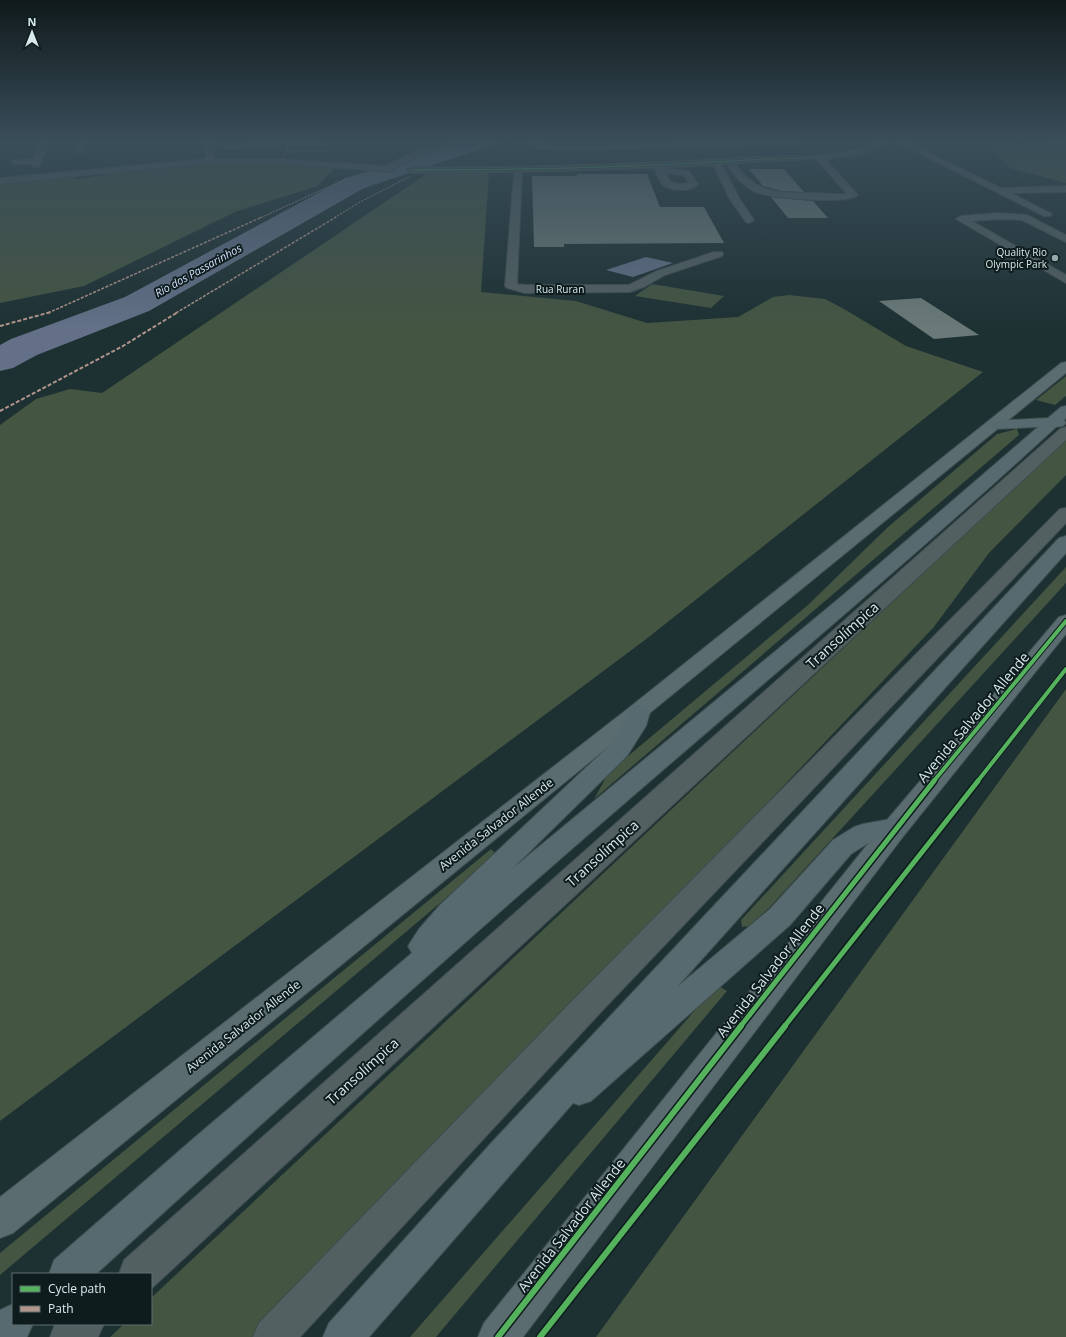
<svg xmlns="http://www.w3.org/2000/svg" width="1066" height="1337" font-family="'Open Sans',sans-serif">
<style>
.green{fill:#445542}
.water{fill:#637087}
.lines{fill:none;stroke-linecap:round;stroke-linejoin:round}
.river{fill:#637087;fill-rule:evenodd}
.building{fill:#6b7a78}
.minor-casing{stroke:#3e4d4f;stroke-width:2}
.major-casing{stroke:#3e4d4f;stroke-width:2}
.highway-casing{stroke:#3e4d4f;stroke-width:2}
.minor{fill:#536062;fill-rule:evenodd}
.major{fill:#5b6c71;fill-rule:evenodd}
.highway{fill:#576a70;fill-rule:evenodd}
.quiet-far2{stroke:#b2968c;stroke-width:1;stroke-dasharray:2.5 1;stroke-linecap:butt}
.quiet-far1{stroke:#b2968c;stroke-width:1.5;stroke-dasharray:3 1.5;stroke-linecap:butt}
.quiet{stroke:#b2968c;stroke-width:2;stroke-dasharray:4 2;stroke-linecap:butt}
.cycleway-far3-casing{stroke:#0e1c1d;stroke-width:2.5}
.cycleway-far2-casing{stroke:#0e1c1d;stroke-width:6}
.cycleway-far1-casing{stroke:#0e1c1d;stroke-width:8}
.cycleway-casing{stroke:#0e1c1d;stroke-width:9}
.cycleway-far3{stroke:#56b35d;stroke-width:1.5}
.cycleway-far2{stroke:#56b35d;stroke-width:4}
.cycleway-far1{stroke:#56b35d;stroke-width:5}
.cycleway{stroke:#56b35d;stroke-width:6}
.poi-dot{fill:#97a9ab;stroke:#0e1c1d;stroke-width:1.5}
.labels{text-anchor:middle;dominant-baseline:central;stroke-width:4;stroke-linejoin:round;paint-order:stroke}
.far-poi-label{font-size:10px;fill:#d8eaec;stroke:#0e1c1d;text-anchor:end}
.far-street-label{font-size:10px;fill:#d8eaec;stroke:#0e1c1d}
.far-water-label{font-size:11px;font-style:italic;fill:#d4e1ff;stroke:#0e1c1d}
.street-label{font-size:12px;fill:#d8eaec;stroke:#0e1c1d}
.near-street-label{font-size:14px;fill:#d8eaec;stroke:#0e1c1d}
</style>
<rect width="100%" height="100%" fill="#1d3032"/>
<!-- green -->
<path class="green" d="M1066,142V183L1010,168L989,145Z
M209,161L277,162L335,167L318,186L237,211L84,286L0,303V182L68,175L79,179L152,167Z
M476,171L489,173L481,292L576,301L647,323L738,317L773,297L789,295L825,299L844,309L906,346L983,372L645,640L0,1121V425L36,399L70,389L102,393L428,173Z
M652,284L724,296L711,308L635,296Z
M1066,376V396L1055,405L1036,400Z
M1017,429L1019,435L594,799L609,772L808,605L888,527L997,434Z
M1066,439V475L989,553L933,628L262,1337H110L124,1324H151V1298Z
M1066,567V583L769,908L749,926L742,927L741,920Z
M1066,689V1337H596Z
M491,849L497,855L0,1275V1253Z
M717,985L727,991L436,1337H410Z"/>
<!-- water -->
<path class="water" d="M646,257L673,263L633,277L606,270Z"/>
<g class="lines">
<!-- river -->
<path class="river" d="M462,142H494L490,146L364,188L149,311L37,355L13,368L0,371V345L11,339L125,297L346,178Z"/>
</g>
<!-- building -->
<path class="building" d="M749,169H784L804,192L782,191L763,186Z
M577,174H647L660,207H704L724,243L564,244V247H534L532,176H577Z
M771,197L813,201L828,218H788Z
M921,298L979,335L934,339L879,301Z"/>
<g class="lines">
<defs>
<path id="minor" d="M41,142H49L39,167H33L32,164H12V160H15L34,159Z
M79,142H87L83,151L79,153L75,151Z
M205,142H213L214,159H280L385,166L414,152L451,142H463L420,156L394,168V171L391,172L280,163H210L0,184V178L206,159Z
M276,142H315L311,144L227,149L223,147L227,145Z
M527,142H536L541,145L574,146L747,142L797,143L793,145L574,150L539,149Z
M878,142H888C875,154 842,157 825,159L858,195C848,205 769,198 755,192C743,186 736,178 729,167L730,165H736C758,195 782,193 816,193C827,193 837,195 847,194L816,159L721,164L741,201L754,220L749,223L746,222L731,201L713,165L659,168L689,171L698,184C691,192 670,192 662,184C659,181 657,174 655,170L659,168L522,172L517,284L525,285H629L657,271L714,252H722L723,254L722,256L665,275L644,287L630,292L525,293L507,288L505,286L514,172L411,173L407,170L411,167C525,168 639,164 753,157C794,155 840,159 878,142ZM665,173L683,175L689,183L679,184L671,182Z
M897,142H906L1001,188L1066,186V192L1011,193L1052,214L1050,216H1044Z
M999,213L1027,215L1066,235V242L1022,220L999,219L972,221L1066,275V283L956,219L961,216Z
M1066,427V440L152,1288L151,1274H119L124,1260L1060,429Z
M1066,508V523L600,1013L300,1337H253L259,1323L578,995L1060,509Z
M55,1324H104L98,1337H50Z"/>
<path id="major" d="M1066,362V373L13,1233L0,1238V1197L630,707L1061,363Z
M1066,615V634L905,834L523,1337H478L484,1323L887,820L1059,617Z"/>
<path id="highway" d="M1066,406V418L1064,420L1066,423L1063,426L1056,427C918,554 775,673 634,795C452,952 274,1112 96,1274H49L54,1260L194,1138L412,953L408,946L419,929L440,905L610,745L622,726L630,707L638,705L646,707L650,712L646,726L627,756L512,869L842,596L1038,427L995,429L990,427L987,424L990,421L1048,418L1061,407Z
M1066,536V553L677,987L770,909L833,840L854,827L863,824L896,818L905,820L909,827L905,834L870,842L851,854L790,925L591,1101L579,1105L573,1103L369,1337H323L329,1323L493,1141L1059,538Z
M13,1304V1324H33L27,1337H0V1310Z"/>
</defs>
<!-- minor casing -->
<use href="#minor" class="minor-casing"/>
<!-- major casing -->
<use href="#major" class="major-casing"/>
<!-- highway casing -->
<use href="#highway" class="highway-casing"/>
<!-- minor -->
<use href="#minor" class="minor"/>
<!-- major -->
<use href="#major" class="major"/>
<!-- highway -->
<use href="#highway" class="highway"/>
<!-- quiet-far2 -->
<path class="quiet-far2" d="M287,142V151H327
M210,148L311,142
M280,161L287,151
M260,218L348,178
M334,218L360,202L409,177"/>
<!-- quiet-far1 -->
<path class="quiet-far1" d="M48,313L262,217
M176,313L336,217"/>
<!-- quiet -->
<path class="quiet" d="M0,326L51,312
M0,411L123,346L178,312"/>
<defs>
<path id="cycleway-far3" d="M411,170C524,170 637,167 750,160C795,157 842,161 884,142"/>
<path id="cycleway-far2" d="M933,782L1066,621
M977,782L1066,669"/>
<path id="cycleway-far1" d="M740,1027L934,781
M784,1027L978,781"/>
<path id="cycleway" d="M498,1337L741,1026
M540,1337L785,1026"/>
</defs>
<!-- cycleway-far3 casing -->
<use href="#cycleway-far3" class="cycleway-far3-casing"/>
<!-- cycleway-far2 casing -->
<use href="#cycleway-far2" class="cycleway-far2-casing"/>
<!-- cycleway-far1 casing -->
<use href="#cycleway-far1" class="cycleway-far1-casing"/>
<!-- cycleway casing -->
<use href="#cycleway" class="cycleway-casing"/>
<!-- cycleway-far3 -->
<use href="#cycleway-far3" class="cycleway-far3"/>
<!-- cycleway-far2 -->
<use href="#cycleway-far2" class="cycleway-far2"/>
<!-- cycleway-far1 -->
<use href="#cycleway-far1" class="cycleway-far1"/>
<!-- cycleway -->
<use href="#cycleway" class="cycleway"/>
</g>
<!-- sky -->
<linearGradient id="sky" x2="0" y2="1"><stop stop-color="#101a1c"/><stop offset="0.43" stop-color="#3a4e5a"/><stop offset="1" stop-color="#3a4e5a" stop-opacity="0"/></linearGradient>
<rect width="1066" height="329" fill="url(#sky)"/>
<!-- markers -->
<circle class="poi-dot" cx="1055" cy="258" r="4"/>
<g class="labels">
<!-- far-poi labels -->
<g class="far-poi-label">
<text x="1047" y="252">Quality Rio<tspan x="1047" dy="12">Olympic Park</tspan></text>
</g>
<!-- far-street labels -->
<g class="far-street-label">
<text x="560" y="289">Rua Ruran</text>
</g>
<!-- far-water labels -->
<g class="far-water-label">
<text transform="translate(198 270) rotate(-29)">Rio dos Passarinhos</text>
</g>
<!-- street labels -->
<g class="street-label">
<text transform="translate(496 824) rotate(-38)">Avenida Salvador Allende</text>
<text transform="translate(243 1026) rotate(-38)">Avenida Salvador Allende</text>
</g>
<!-- near-street labels -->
<g class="near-street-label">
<text transform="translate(842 635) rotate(-42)">Transolímpica</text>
<text transform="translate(973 717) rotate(-50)">Avenida Salvador Allende</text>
<text transform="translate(602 853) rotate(-42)">Transolímpica</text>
<text transform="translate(770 970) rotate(-52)">Avenida Salvador Allende</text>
<text transform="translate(362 1071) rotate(-42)">Transolímpica</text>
<text transform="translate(571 1225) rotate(-52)">Avenida Salvador Allende</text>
</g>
</g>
<!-- legend -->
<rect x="12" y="1273" width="140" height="52" fill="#0e1c1d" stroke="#5f6e70"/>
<rect x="20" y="1286" width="20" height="6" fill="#56b35d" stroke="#5f6e70"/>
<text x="48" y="1293" font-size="12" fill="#d8eaec">Cycle path</text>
<rect x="20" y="1306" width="20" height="6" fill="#b2968c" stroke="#5f6e70"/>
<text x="48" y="1313" font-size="12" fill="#d8eaec">Path</text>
<!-- north arrow -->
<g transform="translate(32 32)" stroke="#0e1c1d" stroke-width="3" paint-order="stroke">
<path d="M0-3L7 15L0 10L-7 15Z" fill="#d8eaec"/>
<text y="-6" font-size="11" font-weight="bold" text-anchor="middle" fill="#d8eaec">N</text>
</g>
</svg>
